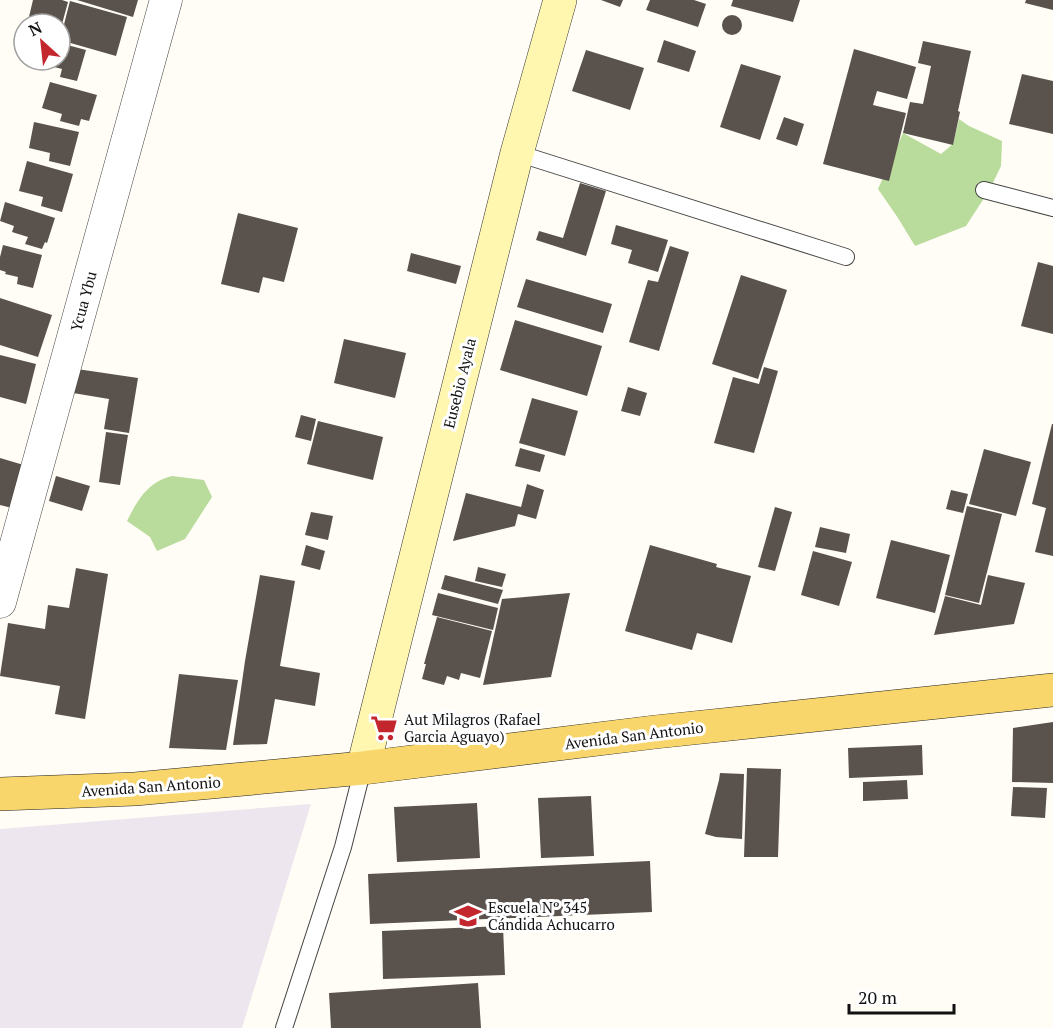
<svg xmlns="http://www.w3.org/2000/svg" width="1053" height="1028" font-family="'PT Serif',serif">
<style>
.industrial{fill:#eee6ef}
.forest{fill:#b9dc9c}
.building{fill:#5a524d}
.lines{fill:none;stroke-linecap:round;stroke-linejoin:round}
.lane-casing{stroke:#444;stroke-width:18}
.street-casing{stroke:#444;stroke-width:33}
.secondary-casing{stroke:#333;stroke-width:34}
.primary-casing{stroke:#222;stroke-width:34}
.lane{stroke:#fff;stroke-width:16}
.street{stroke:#fff;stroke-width:32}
.secondary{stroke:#fff6b0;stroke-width:33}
.primary{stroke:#f9d66b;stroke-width:33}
.labels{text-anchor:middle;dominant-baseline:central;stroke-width:6;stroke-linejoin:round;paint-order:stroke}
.street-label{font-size:15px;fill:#111;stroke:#fff}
.poi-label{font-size:15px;fill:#111;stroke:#fff;text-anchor:start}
</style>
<rect width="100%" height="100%" fill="#fffdf5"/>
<!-- industrial -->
<path class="industrial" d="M311,804L242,1028H0V829Z"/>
<!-- forest -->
<path class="forest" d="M959,119L969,126L1002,141L1001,166L990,189L966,226L915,246L898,218L878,189L903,133L941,154L953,144Z
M172,476L204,480L212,497L185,539L157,551L150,537L127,521C138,499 148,482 172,476Z"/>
<!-- building -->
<path class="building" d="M33,0H62L68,2L62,24H38L28,21Z
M77,0H138L133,17Z
M601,0H623L620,7Z
M650,0H694L706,4L698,27L646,10Z
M733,0H800L793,22L731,6Z
M1026,0H1053V10L1025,3Z
M70,1L127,17L116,56L60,40Z
M722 25a10 10 0 1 1 20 0a10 10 0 1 1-20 0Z
M664,40L696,51L689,72L657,62Z
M923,41L971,51L958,111L960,112L953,145L903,133L910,102L923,104L931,66L918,63Z
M60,43L86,50L77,81L60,77L62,69L39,63V60H60Z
M854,49L916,67L907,99L877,91L873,105L906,113L889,181L823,164Z
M586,50L644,68L630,110L572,91Z
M741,64L781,76L760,140L720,127Z
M1022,74L1053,81V134L1009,124Z
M50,82L97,95L89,121L81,119L79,126L60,121L62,114L42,108Z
M784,117L804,124L797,146L776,139Z
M34,122L79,132L70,166L49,161L50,153L29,148Z
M27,161L73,174L62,212L41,206L43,197L19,191Z
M580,183L606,191L586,256L536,240L539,231L563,238Z
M5,202L55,218L47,243L45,242L42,249L25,244L28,237L12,232L14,226L0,221Z
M238,213L298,228L284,282L263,277L259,293L221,284Z
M616,225L668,240L658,272L628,263L632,250L611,244Z
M3,245L42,255L33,288L17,284L18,277L5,274L6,272L0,270V257Z
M670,246L689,252L659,351L629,342L648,280L658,282Z
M411,253L461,266L456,284L407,271Z
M1038,262L1053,266V334L1021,326Z
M741,275L787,290L758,379L712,364Z
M526,279L612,304L603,333L517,307Z
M0,298L52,315L38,357L0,345Z
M515,320L602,346L587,396L500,370Z
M344,339L406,353L395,398L334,383Z
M0,355L36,364L26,404L0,397Z
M764,367L778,371L754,453L714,443L733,377L759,384Z
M77,369L138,378L129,433L104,429L109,399L73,393Z
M628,387L647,393L640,416L621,411Z
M532,398L578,411L565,456L519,443Z
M301,415L316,419L311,441L295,437Z
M318,421L383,437L373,480L307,464Z
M1052,424H1053V556L1035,552L1046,508L1032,504Z
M106,432L128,435L120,485L99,482Z
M520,448L545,455L540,472L515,466Z
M984,449L1031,462L1016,516L969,504Z
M0,458L27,466L16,509L0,505Z
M56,476L90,486L82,511L49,501Z
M527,484L544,490L536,519L518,514L515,526L453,541L466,493L521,507Z
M951,490L968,494L963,513L946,509Z
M967,506L1002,514L979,603L945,595Z
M775,507L792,512L775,571L758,567Z
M311,512L333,516L328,540L305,535Z
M820,527L850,534L846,553L815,547Z
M891,540L950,555L935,613L876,598Z
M306,545L325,551L320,570L301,565Z
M650,545L717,564L716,567L751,576L732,643L697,633L692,650L625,631Z
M813,551L852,562L839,606L801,595Z
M478,567L506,574L502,587L475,581Z
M76,568L108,574L85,719L55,714L60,686L0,676L8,623L45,629L48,605L69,608Z
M260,575L295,581L280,666L320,673L315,706L275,699L267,744L233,745L245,661Z
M445,575L503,590L498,604L441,589Z
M988,575L1025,583L1014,624L934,635L945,596L981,605Z
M438,593L498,608L493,630L432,615Z
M570,593L551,677L483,685L502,599Z
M437,617L492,631L480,678L461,673L459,680L447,676L444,685L422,679L426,664H424Z
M179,674L238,680L226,750L169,748Z
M1053,722V783L1012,782L1013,728Z
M922,745L923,775L849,778L848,748Z
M747,768L781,769L778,857H744Z
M720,773L744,774L742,839L716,837L705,834L719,780Z
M907,780L908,799L863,801V782Z
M1013,787L1047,788L1045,818L1011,816Z
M591,796L594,856L541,858L538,798Z
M477,803L480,858L397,862L394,807Z
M650,861L652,912L370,924L368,874Z
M503,926L505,975L383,979L382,931Z
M478,983L481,1028H331L329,993Z"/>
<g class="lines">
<defs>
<path id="lane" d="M517,153L846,257
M984,190L1053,208
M284,1028L343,847L363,768"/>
<path id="street" d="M0,602L166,0"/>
<path id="secondary" d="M363,768L517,153L560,0"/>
<path id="primary" d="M0,794L135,789L363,768L655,732L1053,690"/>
</defs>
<!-- lane casing -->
<use href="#lane" class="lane-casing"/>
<!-- street casing -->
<use href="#street" class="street-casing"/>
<!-- secondary casing -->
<use href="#secondary" class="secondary-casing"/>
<!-- primary casing -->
<use href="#primary" class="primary-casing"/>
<!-- lane -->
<use href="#lane" class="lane"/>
<!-- street -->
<use href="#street" class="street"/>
<!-- secondary -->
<use href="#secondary" class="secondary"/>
<!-- primary -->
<use href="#primary" class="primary"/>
</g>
<!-- icons -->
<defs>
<symbol id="supermarket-bare" viewBox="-9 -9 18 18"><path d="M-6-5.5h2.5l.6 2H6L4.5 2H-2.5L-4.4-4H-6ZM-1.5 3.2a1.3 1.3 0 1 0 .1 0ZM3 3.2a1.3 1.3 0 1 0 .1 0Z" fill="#c4262e" stroke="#fff" stroke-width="2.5" paint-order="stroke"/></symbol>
<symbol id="school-bare" viewBox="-9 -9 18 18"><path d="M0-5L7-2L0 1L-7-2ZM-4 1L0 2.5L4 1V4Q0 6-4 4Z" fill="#c4262e" stroke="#fff" stroke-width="2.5" paint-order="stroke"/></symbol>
</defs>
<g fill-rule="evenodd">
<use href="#supermarket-bare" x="365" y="709" width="38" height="38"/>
<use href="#school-bare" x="449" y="897" width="38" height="38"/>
</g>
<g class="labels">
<!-- street labels -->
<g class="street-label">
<text transform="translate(83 301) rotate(-75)">Ycua Ybu</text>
<text transform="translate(459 383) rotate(-76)">Eusebio Ayala</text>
<text transform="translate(634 735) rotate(-7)">Avenida San Antonio</text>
<text transform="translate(151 786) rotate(-4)">Avenida San Antonio</text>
</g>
<!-- poi labels -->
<g class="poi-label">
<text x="404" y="719">Aut Milagros (Rafael<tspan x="404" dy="17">Garcia Aguayo)</tspan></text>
<text x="488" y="907">Escuela Nº 345<tspan x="488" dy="17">Cándida Achucarro</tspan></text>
</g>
</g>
<!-- north arrow -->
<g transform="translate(42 42) rotate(333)"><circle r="28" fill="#ffffff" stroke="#a0a0a0" stroke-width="1.5"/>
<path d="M0-4.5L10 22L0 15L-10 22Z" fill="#c4262e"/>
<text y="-9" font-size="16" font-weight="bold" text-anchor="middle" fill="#111111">N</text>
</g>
<!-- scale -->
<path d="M849 1004v9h105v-9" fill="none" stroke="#111111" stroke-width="3"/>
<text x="858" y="1004" font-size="18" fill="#111111" stroke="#ffffff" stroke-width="4.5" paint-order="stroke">20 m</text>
</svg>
